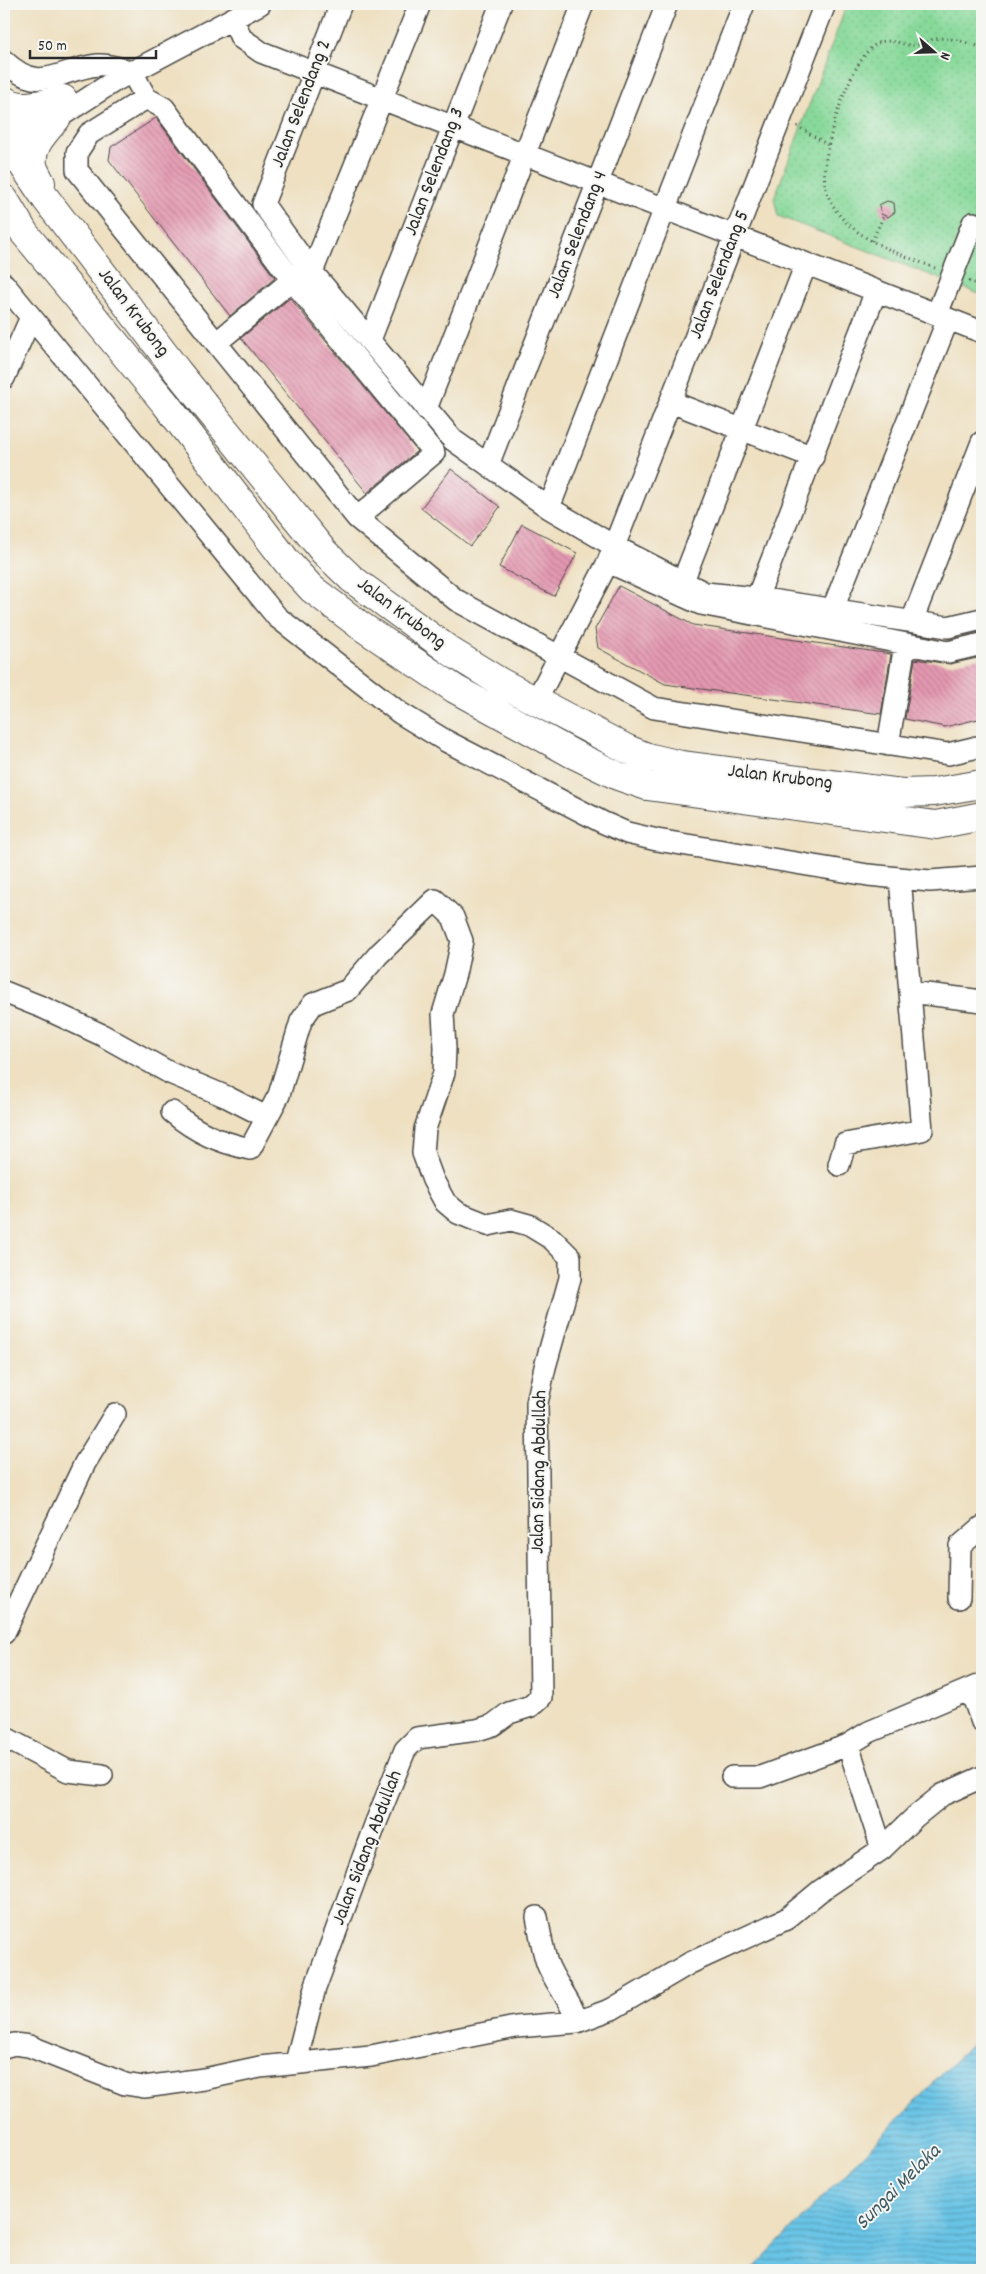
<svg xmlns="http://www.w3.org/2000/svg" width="986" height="2274" font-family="Dekko,sans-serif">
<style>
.grass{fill:url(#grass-dots);stroke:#598262}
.water{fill:url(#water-rules);stroke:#4a7888}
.building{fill:url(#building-back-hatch)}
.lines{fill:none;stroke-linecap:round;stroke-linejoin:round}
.minor-casing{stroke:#484642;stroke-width:24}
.major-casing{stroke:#484642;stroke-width:30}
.path{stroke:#484642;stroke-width:3;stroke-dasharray:1 4;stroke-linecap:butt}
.minor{stroke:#fff;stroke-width:21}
.major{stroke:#fff;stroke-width:28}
.labels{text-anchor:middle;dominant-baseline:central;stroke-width:4;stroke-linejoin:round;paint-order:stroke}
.street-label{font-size:20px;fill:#2b2b2b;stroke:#f6f6f2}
.water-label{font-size:21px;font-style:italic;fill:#3e5963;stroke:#f6f6f2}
</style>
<defs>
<pattern id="grass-dots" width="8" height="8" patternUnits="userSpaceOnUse" patternTransform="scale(1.25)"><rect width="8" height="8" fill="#87d99a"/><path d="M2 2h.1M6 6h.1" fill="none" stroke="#75ba85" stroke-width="1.8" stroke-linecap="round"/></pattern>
<pattern id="water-rules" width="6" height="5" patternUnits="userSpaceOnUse" patternTransform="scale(1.25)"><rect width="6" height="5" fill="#69c4e6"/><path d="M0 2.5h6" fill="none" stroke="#579fbb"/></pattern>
<pattern id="building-back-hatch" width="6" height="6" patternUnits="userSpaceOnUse" patternTransform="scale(1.25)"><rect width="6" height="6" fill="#e599b2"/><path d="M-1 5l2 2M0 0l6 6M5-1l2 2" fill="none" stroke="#ba7d91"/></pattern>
</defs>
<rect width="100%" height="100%" fill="#f6f6f2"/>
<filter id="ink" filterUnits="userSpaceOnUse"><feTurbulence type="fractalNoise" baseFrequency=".02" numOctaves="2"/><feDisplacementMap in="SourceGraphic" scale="10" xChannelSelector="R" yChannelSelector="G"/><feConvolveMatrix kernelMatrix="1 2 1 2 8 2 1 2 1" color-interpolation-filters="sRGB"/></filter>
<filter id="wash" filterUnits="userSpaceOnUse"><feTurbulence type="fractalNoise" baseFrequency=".0096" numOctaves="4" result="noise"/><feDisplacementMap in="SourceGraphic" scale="20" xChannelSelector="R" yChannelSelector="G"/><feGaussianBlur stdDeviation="1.12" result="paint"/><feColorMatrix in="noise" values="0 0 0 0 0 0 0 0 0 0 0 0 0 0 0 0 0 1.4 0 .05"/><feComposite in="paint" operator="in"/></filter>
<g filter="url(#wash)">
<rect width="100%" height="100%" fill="#eee0c1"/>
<!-- grass -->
<path class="grass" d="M847,4H982V295L778,216L774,199Z"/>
<!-- water -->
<path class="water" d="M982,2033V2270H751Z"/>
<g id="blocks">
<!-- building -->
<path class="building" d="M156,118L275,278L230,316L109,160L111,147Z
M887,201L894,203L895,212L888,217L881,214L879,205Z
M290,298L417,451L367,493L241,338Z
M451,469L500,507L470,546L421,508Z
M522,524L577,553L554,596L499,567Z
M619,586L693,625L891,654L881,714L665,684L598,648L595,629Z
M982,657V718L945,727L905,719L915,659L950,664Z"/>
</g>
</g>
<g filter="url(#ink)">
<use href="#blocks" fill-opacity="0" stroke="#484642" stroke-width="1"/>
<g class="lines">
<defs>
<path id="minor" d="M341,4L263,204L312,272L453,440L549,508L614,546L705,593L757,598L948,627L982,619
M233,19L241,38L261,52L982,332
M4,61C41,96 58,69 98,65C109,64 121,68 132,72L146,98L89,134L77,152V170L357,518L456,600L654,708L948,754L982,746
M146,98L164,108L292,280L434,453L357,518
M4,123L40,108
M4,145L56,119L113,82L260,4
M312,272L420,4
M4,284L277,617L400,713L446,741L602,822L627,833L657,840L868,875L930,881L982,877
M937,314L973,223
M370,340L501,4
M216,343L292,280
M4,378L31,317
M671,402L813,457
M426,409L583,4
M488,465L667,4
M549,508L744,4
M608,562L701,604L948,652L982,644
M683,581L806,264
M757,598L876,291
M832,611L948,319
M912,621L982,442
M536,701L608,562L825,4
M888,745L905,645
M4,992L44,1008L102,1035L170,1073L227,1097L266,1117
M910,992L982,1001
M172,1112C197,1133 219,1142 250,1149L279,1095L301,1021L313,1004L348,990L379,954L435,900L453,917L462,941L455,974L443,1014L445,1048L444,1073L425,1129L423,1153L433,1180L445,1202L458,1213L488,1225L511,1220L529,1225L552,1239L570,1257V1278L545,1367L537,1403L541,1697L531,1706L509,1713L493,1725L477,1730L417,1738L405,1750L375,1825L315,1988L296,2062
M839,1165L845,1144L922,1130L900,878
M959,1598L960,1546L982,1527
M4,1633L85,1463L115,1414
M970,1689L982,1722
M4,1737L68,1771L102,1775
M732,1777H760L848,1745
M882,1849L848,1745L869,1732L982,1684
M537,1917C540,1932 542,1948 547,1963C555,1984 572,2001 577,2022
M4,2047L14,2044L29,2046L125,2084L144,2087L204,2079L260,2067L371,2056L516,2027L577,2022L612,2009L690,1963L786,1919L820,1891L882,1849L916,1816L942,1795L982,1777"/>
<path id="major" d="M4,100C21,112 44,103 63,99
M4,137L46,199L178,372L324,552L352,579L453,653L500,682L627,749L647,757L681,765L902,793L934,792L982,784
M41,183C39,178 34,171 33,165C30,146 45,132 56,119
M4,199L25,234L165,403L288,563L312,589L361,626L455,689L573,754L618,776L647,786L936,825L982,816"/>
</defs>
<!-- minor casing -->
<use href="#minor" class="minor-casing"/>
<!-- major casing -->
<use href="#major" class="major-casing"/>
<!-- path -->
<path class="path" d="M797,126L828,145
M872,241L884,215
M935,268C903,255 866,244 842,218C834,209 827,197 825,184C820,155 850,56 878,43C889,38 901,45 912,45C920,46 926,41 934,39C949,36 967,43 982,47
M969,281L982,286"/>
<!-- minor -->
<use href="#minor" class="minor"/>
<!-- major -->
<use href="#major" class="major"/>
</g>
</g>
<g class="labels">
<!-- street labels -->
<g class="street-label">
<text transform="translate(302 104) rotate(-69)">Jalan Selendang 2</text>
<text transform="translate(435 172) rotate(-69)">Jalan Selendang 3</text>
<text transform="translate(578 235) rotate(-69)">Jalan Selendang 4</text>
<text transform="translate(720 275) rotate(-69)">Jalan Selendang 5</text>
<text transform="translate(133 313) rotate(53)">Jalan Krubong</text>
<text transform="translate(401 614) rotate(37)">Jalan Krubong</text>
<text transform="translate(780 778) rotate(7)">Jalan Krubong</text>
<text transform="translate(540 1472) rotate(-89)">Jalan Sidang Abdullah</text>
<text transform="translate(368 1848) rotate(-69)">Jalan Sidang Abdullah</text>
</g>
<!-- water labels -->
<g class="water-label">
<text transform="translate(899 2188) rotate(-45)">Sungai Melaka</text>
</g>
</g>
<!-- margin -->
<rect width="986" height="2274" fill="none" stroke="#f6f6f2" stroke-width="20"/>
<!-- north arrow -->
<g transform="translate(934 52) rotate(110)" stroke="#f6f6f2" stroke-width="4" paint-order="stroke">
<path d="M0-4L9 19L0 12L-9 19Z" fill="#2b2b2b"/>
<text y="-8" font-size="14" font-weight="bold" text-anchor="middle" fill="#2b2b2b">N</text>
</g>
<!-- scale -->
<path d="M30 50v8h126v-8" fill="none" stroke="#2b2b2b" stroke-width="2.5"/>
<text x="38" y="50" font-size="15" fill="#2b2b2b" stroke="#f6f6f2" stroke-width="4" paint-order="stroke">50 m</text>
</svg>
